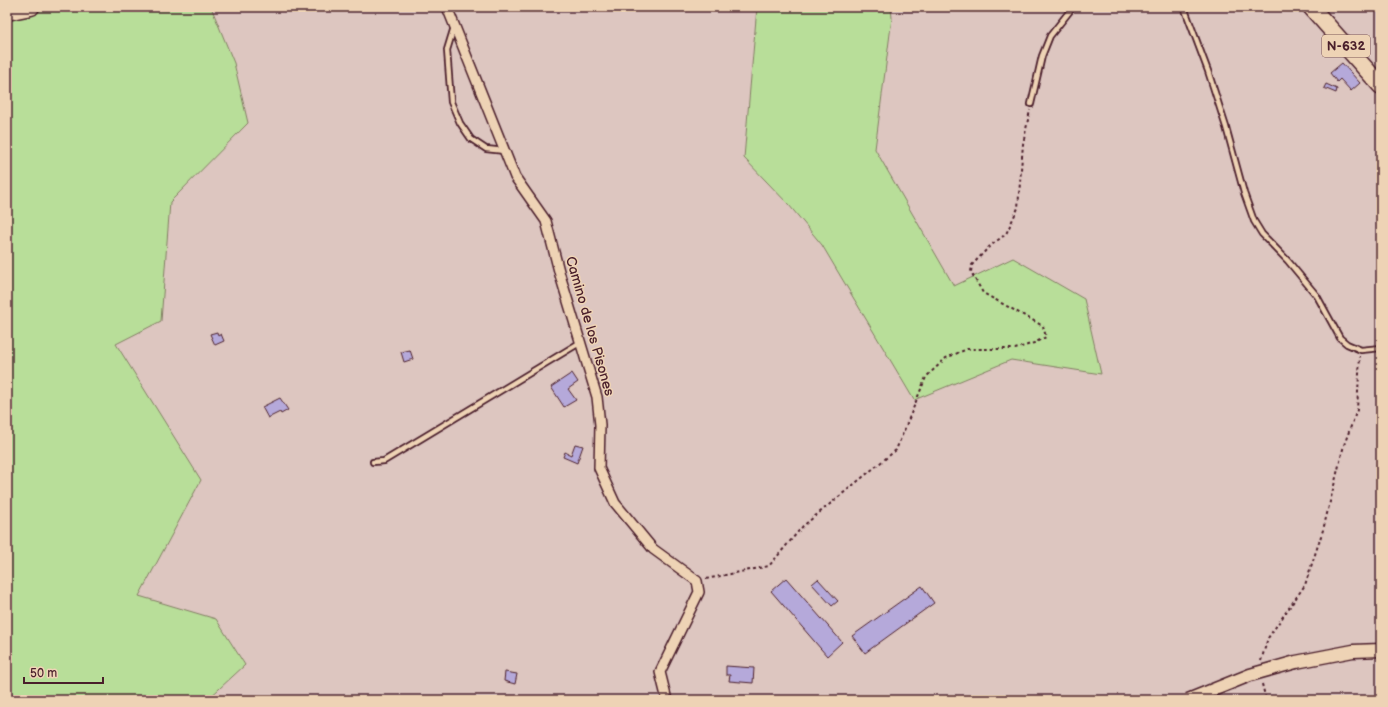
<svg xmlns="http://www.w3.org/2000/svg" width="1388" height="707" font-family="'Balsamiq Sans',sans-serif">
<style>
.green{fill:#b8de99;stroke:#817e62}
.building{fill:#b5a9da;stroke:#4a1f2b}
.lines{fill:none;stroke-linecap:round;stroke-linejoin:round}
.service-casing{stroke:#4a1f2b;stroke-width:8}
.minor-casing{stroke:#4a1f2b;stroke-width:12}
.tertiary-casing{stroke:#4a1f2b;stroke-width:15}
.trunk-casing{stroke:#4a1f2b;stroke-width:19}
.path{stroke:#4a1f2b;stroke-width:2;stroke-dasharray:3 3;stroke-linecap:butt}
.service{stroke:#eed3b5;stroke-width:4.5}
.minor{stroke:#eed3b5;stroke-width:9}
.tertiary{stroke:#eed3b5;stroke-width:12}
.trunk{stroke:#eed3b5;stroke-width:16}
.tertiary-bridge-casing{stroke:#4a1f2b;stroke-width:15;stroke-linecap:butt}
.tertiary-bridge{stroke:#eed3b5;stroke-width:12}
.labels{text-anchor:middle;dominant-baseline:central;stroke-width:3;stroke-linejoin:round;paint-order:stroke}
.shield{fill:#eed3b5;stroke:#7b5554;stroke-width:1}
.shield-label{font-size:13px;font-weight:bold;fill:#4a1f2b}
.street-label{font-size:14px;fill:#4a1f2b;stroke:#eed3b5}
</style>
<rect width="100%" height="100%" fill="#ddc6c0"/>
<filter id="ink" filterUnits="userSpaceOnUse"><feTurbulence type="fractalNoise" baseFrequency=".025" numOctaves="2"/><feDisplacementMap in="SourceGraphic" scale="8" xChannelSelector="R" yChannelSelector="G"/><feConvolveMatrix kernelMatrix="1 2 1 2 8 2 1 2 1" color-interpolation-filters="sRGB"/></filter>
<g filter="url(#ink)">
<!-- green -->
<path class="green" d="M7,7H211L234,63L248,123L170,202L161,321L116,344L201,480L139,596L216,619L245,665L207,700H7Z
M757,7H891L892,18L875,149L954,286L1013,258L1084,299L1101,374L1011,360L914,400L822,245L789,205L744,158Z"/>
<!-- building -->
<path class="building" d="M1342,63L1360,83L1351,91L1340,79L1337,82L1330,73Z
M1326,84L1337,89L1336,93L1324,88Z
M217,332L218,336L221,334L224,341L215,345L210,334Z
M410,350L413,359L404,362L401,352Z
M572,373L578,382L568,389L576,400L564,407L551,387Z
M280,398L288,410L281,414L280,412L268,418L262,407Z
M575,444L583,446L577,463L563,457L565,452L571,455Z
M786,578L842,642L827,656L771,591Z
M818,579L838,601L832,606L812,584Z
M922,586L934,603L865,653L852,636Z
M726,666L754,668L753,683L729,681L730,675H726Z
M505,672L517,674L515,684L504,681Z"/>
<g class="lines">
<defs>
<path id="service" d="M1184,7L1208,71L1226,127L1244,193L1254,221L1262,234L1288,261L1317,296L1340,338L1347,344L1361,350L1381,348
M454,27L447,50L451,102L460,123L471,139L486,149L505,151
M1031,104L1042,56L1050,36L1073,7
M373,462L384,461L581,342"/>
<path id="minor" d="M447,7L515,177L546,221L560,275L597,397L600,425L599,468L615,503L653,549L697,581L699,592L660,672L667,700"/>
<path id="tertiary" d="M1296,662L1353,651L1381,650"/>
<path id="trunk" d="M1311,7L1381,86
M7,12L31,7"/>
</defs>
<!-- service casing -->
<use href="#service" class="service-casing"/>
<!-- minor casing -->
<use href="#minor" class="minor-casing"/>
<!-- tertiary casing -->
<use href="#tertiary" class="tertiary-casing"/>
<!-- trunk casing -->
<use href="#trunk" class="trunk-casing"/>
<!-- path -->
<path class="path" d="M706,579L769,566L803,526L896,450L926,377L946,358L967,349H1015L1034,343L1046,337L1043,326L983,293L971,272L972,265L990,246L1006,234L1018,208L1023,144L1030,110
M1261,661L1268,638L1305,585L1323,530L1344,445L1357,410L1360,356
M1262,684L1266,700"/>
<!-- service -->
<use href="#service" class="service"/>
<!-- minor -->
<use href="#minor" class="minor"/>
<!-- tertiary -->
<use href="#tertiary" class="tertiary"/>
<!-- trunk -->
<use href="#trunk" class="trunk"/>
<defs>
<path id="tertiary-bridge" d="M1188,700L1250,675L1296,662"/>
</defs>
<!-- tertiary-bridge casing -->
<use href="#tertiary-bridge" class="tertiary-bridge-casing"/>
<!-- tertiary-bridge -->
<use href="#tertiary-bridge" class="tertiary-bridge"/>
</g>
</g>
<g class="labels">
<!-- shield labels -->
<rect class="shield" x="1322" y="35" width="48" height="22" rx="3"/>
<g class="shield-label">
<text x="1346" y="46">N-632</text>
</g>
<!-- street labels -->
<g class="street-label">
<text transform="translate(590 326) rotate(74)">Camino de los Pisones</text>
</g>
</g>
<!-- margin -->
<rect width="1388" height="707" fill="none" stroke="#eed3b5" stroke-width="24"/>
<rect x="12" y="12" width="1364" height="683" fill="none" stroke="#4a1f2b" stroke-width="1.5" filter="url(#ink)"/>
<!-- scale -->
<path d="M24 677v6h79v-6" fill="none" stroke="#4a1f2b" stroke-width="2"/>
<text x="30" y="677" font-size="12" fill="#4a1f2b" stroke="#eed3b5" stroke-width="3" paint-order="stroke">50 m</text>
</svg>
